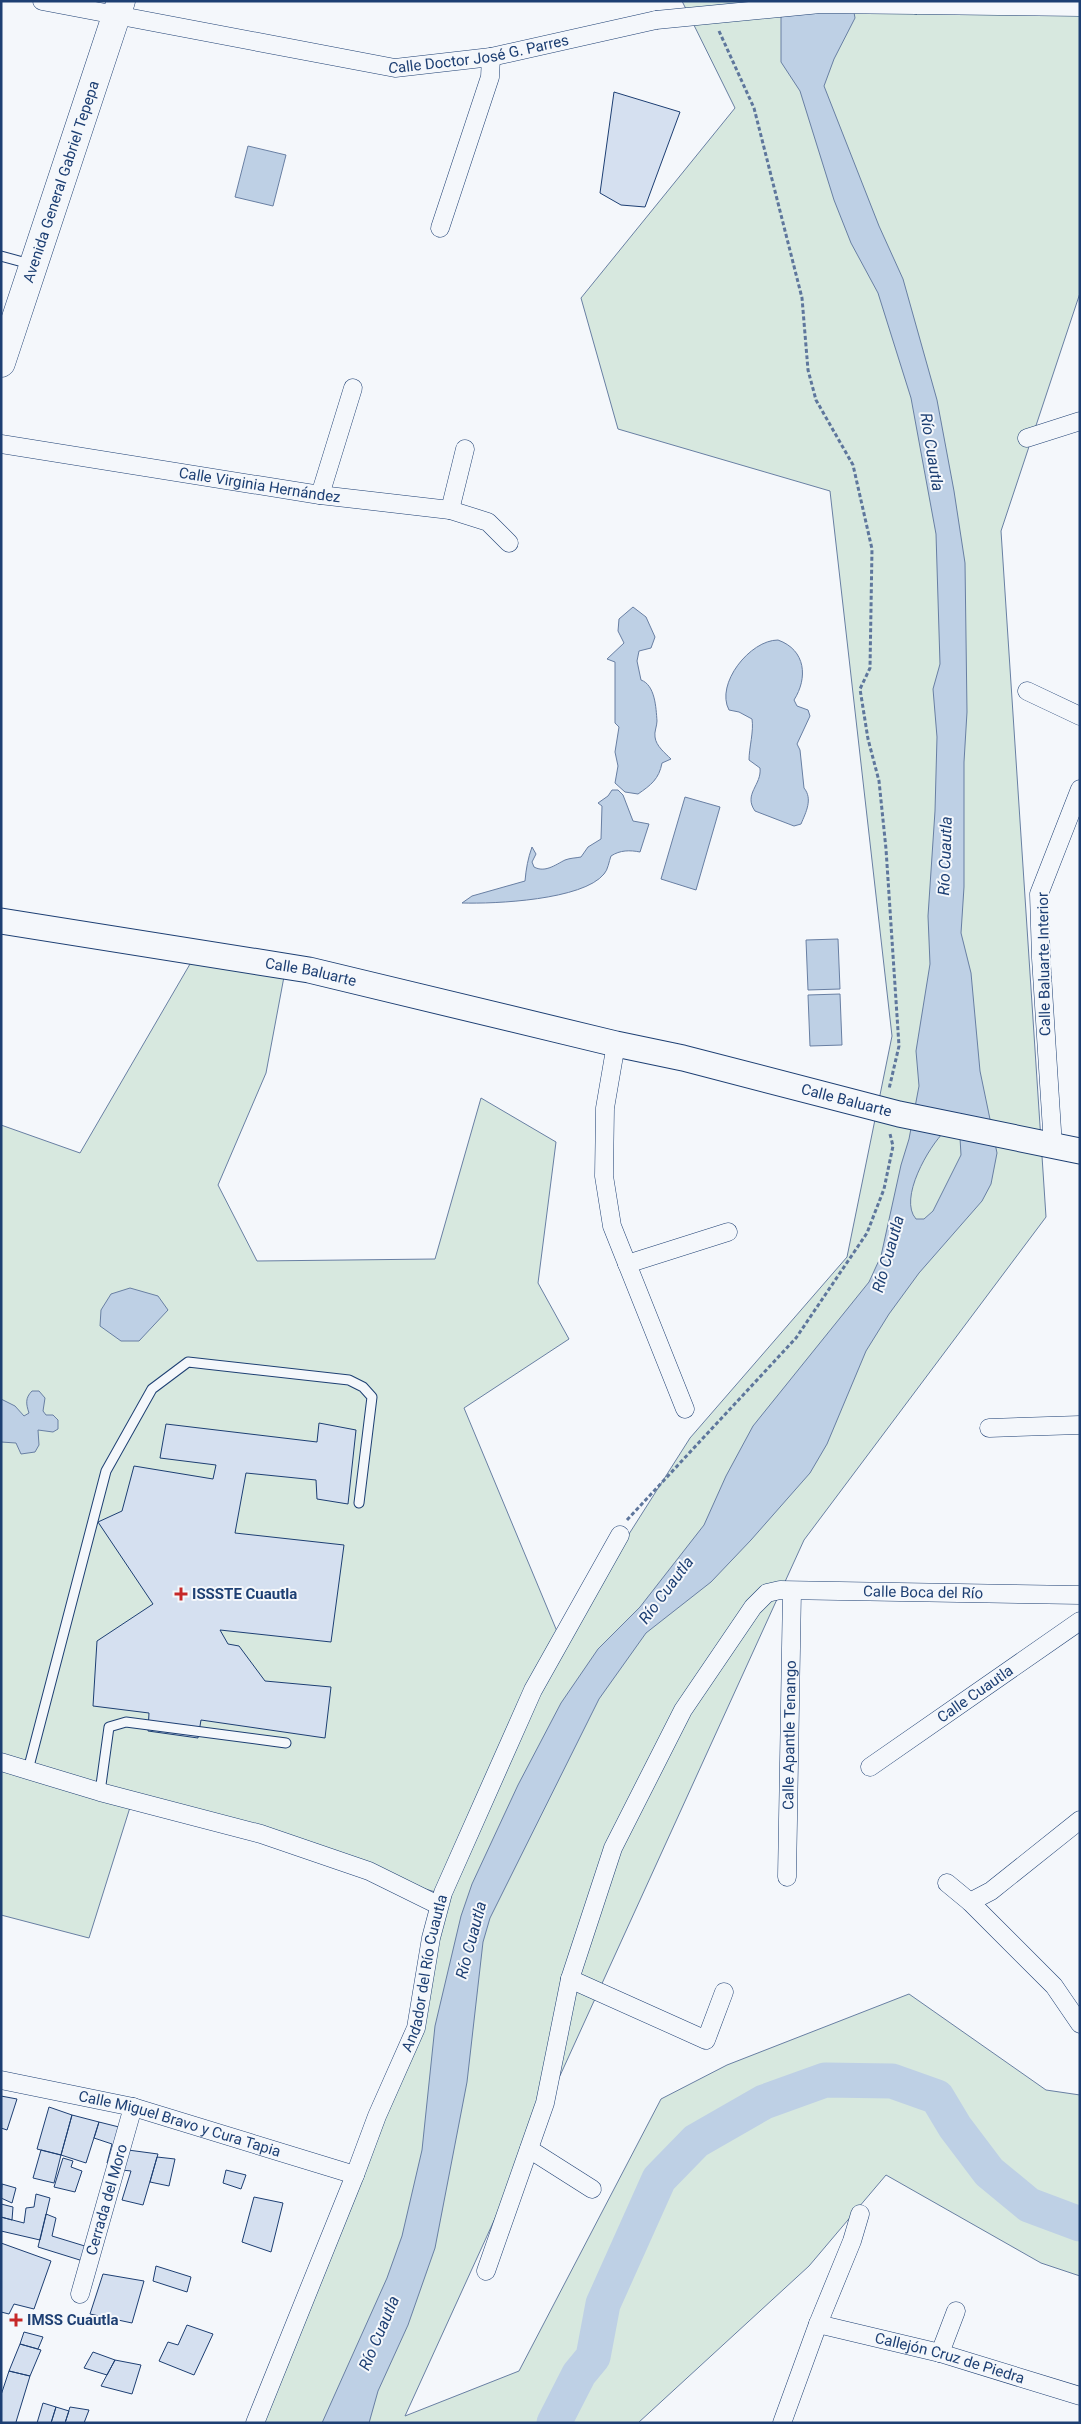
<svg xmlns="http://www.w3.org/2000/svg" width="1081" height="2424" font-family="Roboto,sans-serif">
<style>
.green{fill:#d7e8df;stroke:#687fa3}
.water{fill:#bed0e5;stroke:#687fa3;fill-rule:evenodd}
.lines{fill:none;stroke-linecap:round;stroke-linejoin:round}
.river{stroke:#bed0e5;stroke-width:35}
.building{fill:#d5e0f0;stroke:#1d3f73}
.lane-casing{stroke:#1d3f73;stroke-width:11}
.street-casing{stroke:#1d3f73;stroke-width:19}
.secondary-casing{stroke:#1d3f73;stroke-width:27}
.primary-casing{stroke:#1d3f73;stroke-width:29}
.path{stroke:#5e769c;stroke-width:3;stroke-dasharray:4 2.5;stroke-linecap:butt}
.lane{stroke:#f4f7fb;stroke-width:9}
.street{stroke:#f4f7fb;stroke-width:18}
.secondary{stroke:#f4f7fb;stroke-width:25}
.primary{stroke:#f4f7fb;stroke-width:28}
.street-bridge-casing{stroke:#1d3f73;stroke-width:19;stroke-linecap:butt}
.street-bridge{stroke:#f4f7fb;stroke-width:18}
.poi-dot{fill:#c62828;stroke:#f4f7fb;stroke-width:2}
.labels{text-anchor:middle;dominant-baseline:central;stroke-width:4;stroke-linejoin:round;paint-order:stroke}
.street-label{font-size:15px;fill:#1d3f73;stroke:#f4f7fb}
.poi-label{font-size:15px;font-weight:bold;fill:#1d3f73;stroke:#f4f7fb;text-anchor:start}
.water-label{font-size:16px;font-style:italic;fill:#1d3f73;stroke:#f4f7fb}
</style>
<rect width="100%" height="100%" fill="#f4f7fb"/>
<!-- green -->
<path class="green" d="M682,1H1080V293L1001,531L1046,1217L804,1540L405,2416L519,2371L661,2099L727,2065L909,1994L1046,2090L1080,2095V2276L1041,2263L886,2175L809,2266L638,2423H258L400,2063L442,1894L132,1801L89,1938L1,1915V1125L80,1153L197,952L286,966L266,1073L218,1185L257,1261L435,1259L481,1098L556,1142L538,1283L569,1339L464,1408L561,1641L690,1438L847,1257L892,1036L830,491L618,429L581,298L735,108Z"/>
<!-- water -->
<path class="water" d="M781,1H852L855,18L834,59L824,86L879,226L903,279L937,400L954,491L965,563L967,712L964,762V887L961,933L971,973L980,1071L997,1153L991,1184L982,1201L919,1273L889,1314L866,1351L827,1444L810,1473L751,1540L711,1582L646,1633L599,1699L490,1918L483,1942L467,2082L435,2248L408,2325L378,2391L369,2423H322L387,2278L402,2236L422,2150L435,2026L461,1916L472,1884L518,1785L561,1703L598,1649L640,1607L704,1525L726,1476L753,1426L869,1282L881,1256L901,1165L909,1139L919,1086L916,1051L930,964L928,916L935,811L937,737L933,689L940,664L936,534L911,398L878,293L851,243L834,200L800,91L781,62ZM945,1131L960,1138L961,1155L933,1211L924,1219H916C898,1199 929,1146 945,1131Z
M248,146L286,155L273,206L235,197Z
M633,607L646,617L655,637L651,648L639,651L637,661L641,680C655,685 656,707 657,721C657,726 654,732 655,737C656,746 665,753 671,759L662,763C659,779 651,785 638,794L625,792L615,783L618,766L615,752L619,727L615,723V662L607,659L624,643L618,631L619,619Z
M778,640C806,650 808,678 794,700L797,706L808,710L810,716L797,744L800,750L804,788C813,799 806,812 801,824L794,826L755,811C743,794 762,785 760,768L749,760C749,748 754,731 752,719L739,712L729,710C715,684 750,640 778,640Z
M612,790H618L623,795L633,821L649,824L640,852C630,850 620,850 611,856C609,861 608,870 604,874C583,900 495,904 462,903L472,896L525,881C526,869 528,858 532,847L536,854L532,862L534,867C545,873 555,865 565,860C570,858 576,858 581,857L588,847L601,839L602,806L598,803L608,796Z
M685,797L720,807L696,890L661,879Z
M838,939L840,989L808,990L806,940Z
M840,994L842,1045L810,1046L808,995Z
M130,1288L158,1296L168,1310L139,1341H121L100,1326L101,1310L111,1294Z
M32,1391H39L45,1398L43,1411L46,1415H53L58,1420V1429L53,1432L38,1430L39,1445L35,1452L21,1454L16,1443L1,1442V1399L15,1406L24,1416L29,1413C26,1404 25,1398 32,1391Z"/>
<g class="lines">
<!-- river -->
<path class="river" d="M554,2423L579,2374L593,2357L603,2304L659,2179L696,2141L764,2102L825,2080L892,2081L937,2097L955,2127L989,2172L1029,2205L1080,2224"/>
</g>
<!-- building -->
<path class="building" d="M614,92L680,112L645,207L621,205L600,193Z
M319,1423L356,1430L348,1504L317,1499L316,1480L246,1473L235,1533L344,1545L331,1642L220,1630L228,1644L239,1646L265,1681L331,1687L325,1738L201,1720L198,1738L148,1731L149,1713L93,1706L97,1641L153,1604L98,1522L122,1511L134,1466L213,1479L216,1465L160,1458L166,1424L317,1442Z
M1,2096L17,2099L7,2130L1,2128Z
M49,2107L72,2115L61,2155L37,2149Z
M72,2115L99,2122L86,2163L61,2155Z
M99,2122L119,2127L112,2164L107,2163L112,2144L94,2138Z
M41,2150L61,2155L54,2183L33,2178Z
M128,2150L158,2154L143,2205L122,2200L131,2171L122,2170Z
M157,2157L175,2159L169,2186L150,2182Z
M63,2158L73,2161L71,2167L82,2171L75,2192L54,2187Z
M226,2170L246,2175L241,2189L223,2183Z
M2,2184L16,2188L12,2203L1,2198Z
M36,2194L50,2198L40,2240L1,2231V2217L24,2223L26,2208L34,2207Z
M254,2197L283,2203L271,2252L242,2242Z
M1,2204L13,2207L12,2220L1,2217Z
M46,2214L56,2218L52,2236L88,2247L83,2261L38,2247Z
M1,2243L51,2261L34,2309L14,2304L9,2314L1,2312Z
M156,2266L191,2277L187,2292L153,2281Z
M103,2274L144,2281L132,2323L90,2314Z
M187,2325L213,2334L194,2375L159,2361L168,2342L178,2345Z
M24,2332L43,2337L38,2349L20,2344Z
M20,2344L41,2350L30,2376L9,2371Z
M93,2352L115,2360L107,2375L84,2368Z
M115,2360L141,2365L132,2394L101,2386Z
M9,2371L30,2376L16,2422L18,2423H1V2395Z
M43,2403L56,2407L51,2423H37Z
M56,2407L69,2411L65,2423H51Z
M70,2407L89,2410L84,2423H65Z"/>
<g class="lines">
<defs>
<path id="lane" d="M1,256L30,264
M28,1770L106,1471L152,1389L188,1362L349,1380L363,1387L372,1397L359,1503
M100,1792L109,1727L126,1722L286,1743"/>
<g id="street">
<path id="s1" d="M42,1L395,68L491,57L656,20"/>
<path d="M917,5L1080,7"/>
<path d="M440,228L490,77L491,57"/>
<path d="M1027,438L1080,421"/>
<path id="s2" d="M1,444L320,495L450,510L488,522L509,543"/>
<path d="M320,495L353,388"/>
<path d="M450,510L465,449"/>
<path d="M1027,691L1080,716"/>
<path d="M616,1044L605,1108L604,1176L612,1226L685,1409"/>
<path d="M1053,1146L1041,958L1039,894L1080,789"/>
<path d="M627,1264L728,1232"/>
<path d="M989,1428L1080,1425"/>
<path d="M1,1762L100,1792L261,1834L369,1871L438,1905"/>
<path id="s3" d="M870,1767L1080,1621"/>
<path id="s4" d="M787,1877L792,1591"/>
<path d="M947,1883L970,1902L1054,1986L1080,2024"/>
<path d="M970,1902L991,1891L1080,1820"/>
<path d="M570,1979L706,2040L724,1992"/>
<path id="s5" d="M1,2080L133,2107L355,2175"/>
<path d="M529,2149L592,2189"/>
<path id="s6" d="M486,2271L545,2103L570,1979L613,1848L683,1710L753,1607L767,1593L780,1590L1080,1595"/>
<path id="s7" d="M80,2294L133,2107"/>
<path id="s8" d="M818,2324L940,2353L1080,2396"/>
<path d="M940,2353L956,2311"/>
<path id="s9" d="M255,2423L355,2175L377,2116L416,2028L431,1938L443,1893L533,1690L620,1535"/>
<path d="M782,2423L818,2324L852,2241L860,2214"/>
</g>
<g id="secondary">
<path id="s10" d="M1,921L309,970L616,1044L683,1058L899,1114L1080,1151"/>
</g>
<g id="primary">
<path id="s11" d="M1,363L121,1"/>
</g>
</defs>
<!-- lane casing -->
<use href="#lane" class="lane-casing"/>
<!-- street casing -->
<use href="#street" class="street-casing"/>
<!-- secondary casing -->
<use href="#secondary" class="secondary-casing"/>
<!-- primary casing -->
<use href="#primary" class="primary-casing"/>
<!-- path -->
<path class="path" d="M719,31L754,108L802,298L808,370L816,400L853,465L872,549L870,668L860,689L868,739L879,781L886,849L899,1046L889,1089
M627,1520L796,1338L867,1233L884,1189L893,1146L890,1134"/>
<!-- lane -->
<use href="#lane" class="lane"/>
<!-- street -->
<use href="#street" class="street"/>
<!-- secondary -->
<use href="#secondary" class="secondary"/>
<!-- primary -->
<use href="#primary" class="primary"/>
<defs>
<path id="street-bridge" d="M656,20L820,4L917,5"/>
</defs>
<!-- street-bridge casing -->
<use href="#street-bridge" class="street-bridge-casing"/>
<!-- street-bridge -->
<use href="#street-bridge" class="street-bridge"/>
</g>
<!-- markers -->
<g class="poi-dot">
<path d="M178.5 1586.5h5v5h5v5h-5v5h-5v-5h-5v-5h5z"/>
<path d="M13.5 2312.5h5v5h5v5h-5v5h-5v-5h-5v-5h5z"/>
</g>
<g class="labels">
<!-- street labels -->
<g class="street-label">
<text stroke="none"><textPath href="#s1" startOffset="444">Calle Doctor José G. Parres</textPath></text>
<text stroke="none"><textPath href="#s11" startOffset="191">Avenida General Gabriel Tepepa</textPath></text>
<text stroke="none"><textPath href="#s2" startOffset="262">Calle Virginia Hernández</textPath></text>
<text transform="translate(1044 964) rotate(-91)">Calle Baluarte Interior</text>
<text stroke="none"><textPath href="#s10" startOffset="314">Calle Baluarte</textPath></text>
<text stroke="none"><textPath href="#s10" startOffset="865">Calle Baluarte</textPath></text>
<text stroke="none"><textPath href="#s6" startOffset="898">Calle Boca del Río</textPath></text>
<text stroke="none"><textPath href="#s3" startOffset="128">Calle Cuautla</textPath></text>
<text stroke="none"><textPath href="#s4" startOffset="142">Calle Apantle Tenango</textPath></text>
<text stroke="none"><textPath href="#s9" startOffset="482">Andador del Río Cuautla</textPath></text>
<text stroke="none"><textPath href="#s5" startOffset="184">Calle Miguel Bravo y Cura Tapia</textPath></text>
<text stroke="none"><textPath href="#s7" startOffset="98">Cerrada del Moro</textPath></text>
<text stroke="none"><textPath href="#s8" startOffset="136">Callejón Cruz de Piedra</textPath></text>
</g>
<!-- poi labels -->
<g class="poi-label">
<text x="192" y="1594">ISSSTE Cuautla</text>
<text x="27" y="2320">IMSS Cuautla</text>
</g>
<!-- water labels -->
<g class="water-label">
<text transform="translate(932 452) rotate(81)">Río Cuautla</text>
<text transform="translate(945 856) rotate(-88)">Río Cuautla</text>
<text transform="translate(888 1254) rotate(-74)">Río Cuautla</text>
<text transform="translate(666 1590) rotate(-53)">Río Cuautla</text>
<text transform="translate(471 1940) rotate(-75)">Río Cuautla</text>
<text transform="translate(379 2333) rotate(-67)">Río Cuautla</text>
</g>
</g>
<!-- border -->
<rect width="1081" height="2424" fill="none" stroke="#1d3f73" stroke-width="5"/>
</svg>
